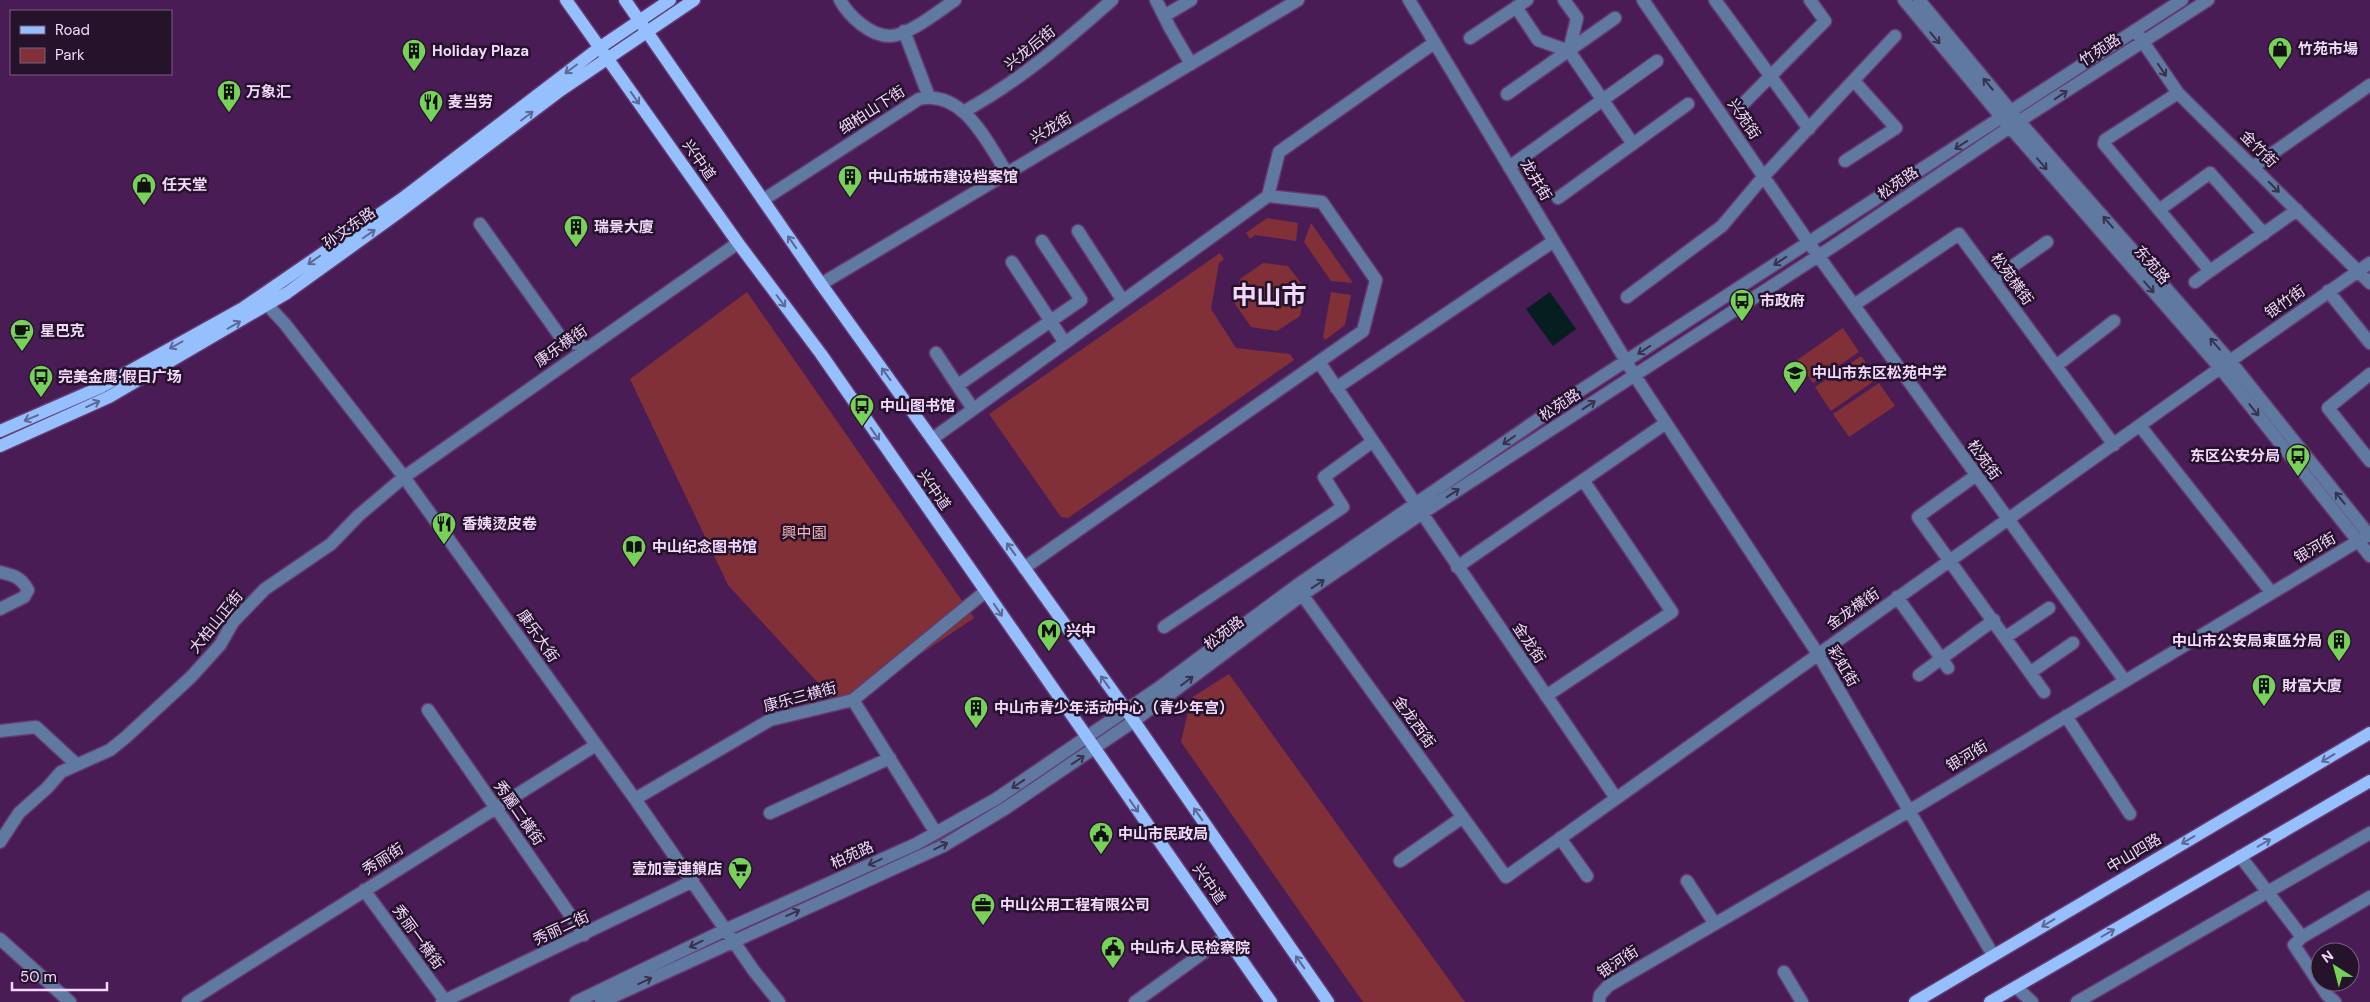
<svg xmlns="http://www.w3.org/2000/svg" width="2370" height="1002" font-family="'DM Sans','Noto Sans SC',sans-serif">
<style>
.green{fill:#813037}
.water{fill:#061e1f}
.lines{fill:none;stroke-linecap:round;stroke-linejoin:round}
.minor-casing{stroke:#643a70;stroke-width:15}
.major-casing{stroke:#643a70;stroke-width:15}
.minor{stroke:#6079a0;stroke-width:12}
.major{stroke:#95bffd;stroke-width:12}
.oneway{stroke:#37314e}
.oneway2{stroke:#5d6894}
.labels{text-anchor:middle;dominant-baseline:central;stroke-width:5;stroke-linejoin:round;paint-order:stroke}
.street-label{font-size:15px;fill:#f2d8fb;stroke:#25122b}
.poi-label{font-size:15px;font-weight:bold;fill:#f2d8fb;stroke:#25122b;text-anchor:start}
.park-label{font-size:15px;fill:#f5b8b8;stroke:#25122b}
.town-label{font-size:25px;font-weight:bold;fill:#f2d8fb;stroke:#25122b}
</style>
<rect width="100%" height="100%" fill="#491c56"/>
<!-- green -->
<path class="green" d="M1267,218L1298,223L1296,241L1255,235L1250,239L1246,233Z
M1311,223L1353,283L1331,281L1304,242Z
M1220,253L1224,259L1219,263L1211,309L1236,348L1290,354L1294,360L1068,518L1061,517L989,414Z
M1263,263L1288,266L1305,288L1300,316L1277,331L1251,327L1235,304L1240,279Z
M747,292L974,618L841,708L728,585L630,379Z
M1331,292L1351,295L1345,325L1325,340L1323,337Z
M1843,328L1859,352L1813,383L1797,360Z
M1861,356L1877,379L1831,411L1815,387Z
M1879,383L1895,406L1849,437L1833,414Z
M1229,674L1465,1002H1363L1181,742L1191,698Z"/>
<!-- water -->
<path class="water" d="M1550,292L1576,329L1553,346L1526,309Z"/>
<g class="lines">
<defs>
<path id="minor" d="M840,0C849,16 870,36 890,36C908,36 940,10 955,0
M1156,0L1170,28L1191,64
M1409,0L1635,376L1818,654L1993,955
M1564,0L1577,18L1569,51
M1643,0L1809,243L2125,681
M1715,0L1809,129
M1904,0L2002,118L2221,369L2370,556
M1919,0L2025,128L2230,361L2370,536
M1516,7L1538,40L1569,51L1633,144
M1164,16L1191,0
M904,31L929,97
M2139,36L2178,93L2370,283
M1470,38L1527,0
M2178,93L2105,140L2104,144L2210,271L2195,282
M1507,94L1615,18
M1739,108L1825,21L1810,0
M963,112C1021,80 1062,44 1112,0
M1845,161L1896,128L1854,81
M1509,167L1657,61
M2253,167L2370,85
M1558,198L1688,104
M763,200L919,99C963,89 987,142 1007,173
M2159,210L2210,173L2264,234
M480,224L562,339L587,348
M1078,231L1123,301
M1012,262L1065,343
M2210,271L2297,210
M1993,280L2047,242
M821,284L1298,0
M2328,291L2370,343
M1627,297L1722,226L1764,176L1895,36
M261,298L285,324L404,477L635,799L754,971L779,1002
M1854,305L1959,234L2114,445
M936,353L973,409
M1319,362L1616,798
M2056,366L2114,321
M2370,374L2328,408L2370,461
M958,385L1081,300L1042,241
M1336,388L1554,241
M2140,426L2271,592
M932,439L1268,196L1279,152L1434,43
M1975,476L1918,517L2044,692
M1457,567L1666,423
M1024,568L1363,331L1376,280L1322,202L1268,196
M0,572C13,575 21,577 28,590L24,597L0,609
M1298,589L1506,877L2230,361L2370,263
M1897,597L1948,668
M1164,627L1343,507L1324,477L1372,442
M2006,637L2049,608
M2031,672L2073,643
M1919,675L1994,620
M1546,696L1672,612L1583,480
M853,700L936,833
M428,710L584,935
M2066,716L2130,814
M0,731L36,727L76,764
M635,799L770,720L853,700L986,591
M770,813L890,758
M1560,838L1587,876
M0,842L19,813L47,788L61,772L110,750L126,737L191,677L220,645L233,622L265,589L331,544L358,516L404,477L738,243
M2240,856L2302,937L2294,945L2327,995L2335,1002
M1400,861L1463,817
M1687,881L1715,924
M364,890L446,1002
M2302,937L2370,897
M0,939L70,1002
M1784,972L1802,1002
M2016,987L2032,1002
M188,1002L596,745
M442,1002L693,881
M576,1002L727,929L916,844L996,799L1157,689L1296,586L1575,394L2182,0
M601,1002L943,846L1006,808L1134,721L1302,595L1421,514L1835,245L2010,127L2208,0
M1135,1002L1225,937
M1599,1002L1600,995L1608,986L1909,811L2370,534
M2077,1002L2370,833"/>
<path id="major" d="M566,0L738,243L821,354L1271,1002
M625,0L821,284L1134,721L1328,1002
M0,431L101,387L243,308L403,198L599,48L670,0
M0,446L109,397L287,293L398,213L561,90L694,0
M1915,1002L2370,733
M1990,1002L2370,781"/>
</defs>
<!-- minor casing -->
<use href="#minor" class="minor-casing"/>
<!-- major casing -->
<use href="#major" class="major-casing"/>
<!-- minor -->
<use href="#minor" class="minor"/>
<!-- major -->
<use href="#major" class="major"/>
</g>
<!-- one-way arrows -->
<defs><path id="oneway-shaft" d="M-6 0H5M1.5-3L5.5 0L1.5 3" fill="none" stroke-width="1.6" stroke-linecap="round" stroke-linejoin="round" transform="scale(1.25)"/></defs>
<g class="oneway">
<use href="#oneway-shaft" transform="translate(1935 38) rotate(50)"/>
<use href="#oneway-shaft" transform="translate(2162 70) rotate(56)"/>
<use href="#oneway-shaft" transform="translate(1988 84) rotate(-130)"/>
<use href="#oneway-shaft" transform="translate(2061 95) rotate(-33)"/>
<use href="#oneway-shaft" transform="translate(1961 145) rotate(147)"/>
<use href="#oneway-shaft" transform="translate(2042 164) rotate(49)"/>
<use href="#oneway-shaft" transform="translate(2274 187) rotate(45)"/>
<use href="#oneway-shaft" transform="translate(2108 222) rotate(-131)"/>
<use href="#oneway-shaft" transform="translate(1780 261) rotate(147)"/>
<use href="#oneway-shaft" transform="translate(2149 287) rotate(49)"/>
<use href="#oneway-shaft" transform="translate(2215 344) rotate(-131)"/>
<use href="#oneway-shaft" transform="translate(1644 350) rotate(147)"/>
<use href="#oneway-shaft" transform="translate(1589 405) rotate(-33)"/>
<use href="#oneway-shaft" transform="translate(2254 410) rotate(51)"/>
<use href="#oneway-shaft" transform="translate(1509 440) rotate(145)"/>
<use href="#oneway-shaft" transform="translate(1453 493) rotate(-33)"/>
<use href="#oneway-shaft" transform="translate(2340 498) rotate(-129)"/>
<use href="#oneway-shaft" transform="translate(1318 584) rotate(-34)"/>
<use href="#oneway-shaft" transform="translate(1187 681) rotate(-37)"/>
<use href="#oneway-shaft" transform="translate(1078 760) rotate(-34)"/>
<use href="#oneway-shaft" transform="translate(1018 784) rotate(146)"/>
<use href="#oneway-shaft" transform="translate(941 846) rotate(-27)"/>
<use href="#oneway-shaft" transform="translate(875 862) rotate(156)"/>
<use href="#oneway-shaft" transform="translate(793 913) rotate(-24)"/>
<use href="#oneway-shaft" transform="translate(696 944) rotate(154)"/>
<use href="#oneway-shaft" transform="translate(645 981) rotate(-25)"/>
</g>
<g class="oneway2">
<use href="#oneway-shaft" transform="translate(571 69) rotate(143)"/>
<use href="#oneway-shaft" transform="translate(635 98) rotate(55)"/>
<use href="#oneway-shaft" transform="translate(527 116) rotate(-37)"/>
<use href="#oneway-shaft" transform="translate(369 234) rotate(-35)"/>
<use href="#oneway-shaft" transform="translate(792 242) rotate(-125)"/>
<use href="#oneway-shaft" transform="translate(314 260) rotate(145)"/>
<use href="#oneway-shaft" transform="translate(781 301) rotate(53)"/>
<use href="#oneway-shaft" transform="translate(234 325) rotate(-30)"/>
<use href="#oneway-shaft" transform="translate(176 345) rotate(151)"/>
<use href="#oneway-shaft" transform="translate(886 374) rotate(-126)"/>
<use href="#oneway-shaft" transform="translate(93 404) rotate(-24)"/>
<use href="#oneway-shaft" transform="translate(31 418) rotate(157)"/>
<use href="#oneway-shaft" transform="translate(875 434) rotate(55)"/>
<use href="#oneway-shaft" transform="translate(1011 549) rotate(-126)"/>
<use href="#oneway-shaft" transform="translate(998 610) rotate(56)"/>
<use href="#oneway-shaft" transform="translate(1105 682) rotate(-126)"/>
<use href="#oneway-shaft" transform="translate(2328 758) rotate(149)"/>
<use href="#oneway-shaft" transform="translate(1134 806) rotate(55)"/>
<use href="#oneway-shaft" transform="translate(1198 814) rotate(-125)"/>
<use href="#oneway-shaft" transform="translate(2188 840) rotate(149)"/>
<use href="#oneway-shaft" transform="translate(2264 843) rotate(-30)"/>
<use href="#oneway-shaft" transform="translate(2048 923) rotate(149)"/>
<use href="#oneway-shaft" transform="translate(2108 933) rotate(-30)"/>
<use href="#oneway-shaft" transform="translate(1300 962) rotate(-125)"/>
</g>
<!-- icons -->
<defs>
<symbol id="shop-pin" viewBox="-11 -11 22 30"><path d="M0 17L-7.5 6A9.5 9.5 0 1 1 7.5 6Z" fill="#78d158" stroke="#25122b"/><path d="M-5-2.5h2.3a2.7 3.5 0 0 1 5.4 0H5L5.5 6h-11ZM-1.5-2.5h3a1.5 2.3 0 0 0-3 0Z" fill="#111"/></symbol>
<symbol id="building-pin" viewBox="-11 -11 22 30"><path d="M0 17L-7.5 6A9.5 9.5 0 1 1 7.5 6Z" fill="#78d158" stroke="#25122b"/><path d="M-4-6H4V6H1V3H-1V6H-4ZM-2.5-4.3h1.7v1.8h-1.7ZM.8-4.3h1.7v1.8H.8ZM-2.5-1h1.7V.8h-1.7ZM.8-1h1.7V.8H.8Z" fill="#111"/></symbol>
<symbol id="restaurant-pin" viewBox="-11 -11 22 30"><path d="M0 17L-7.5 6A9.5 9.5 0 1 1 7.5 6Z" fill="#78d158" stroke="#25122b"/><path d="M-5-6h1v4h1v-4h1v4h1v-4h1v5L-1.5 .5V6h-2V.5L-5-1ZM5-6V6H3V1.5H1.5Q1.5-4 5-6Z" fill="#111"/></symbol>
<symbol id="bus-pin" viewBox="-11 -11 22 30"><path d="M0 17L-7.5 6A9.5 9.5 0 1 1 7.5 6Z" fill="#78d158" stroke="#25122b"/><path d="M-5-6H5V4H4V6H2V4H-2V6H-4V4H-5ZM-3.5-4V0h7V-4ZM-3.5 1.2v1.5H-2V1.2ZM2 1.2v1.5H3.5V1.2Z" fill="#111"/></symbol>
<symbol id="cafe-pin" viewBox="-11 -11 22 30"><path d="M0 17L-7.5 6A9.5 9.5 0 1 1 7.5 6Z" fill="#78d158" stroke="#25122b"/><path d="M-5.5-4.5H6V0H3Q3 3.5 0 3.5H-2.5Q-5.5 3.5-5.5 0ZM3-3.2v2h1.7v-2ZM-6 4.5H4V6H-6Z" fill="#111"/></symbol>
<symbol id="school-pin" viewBox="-11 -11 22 30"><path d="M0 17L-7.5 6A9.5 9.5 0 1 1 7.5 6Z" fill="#78d158" stroke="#25122b"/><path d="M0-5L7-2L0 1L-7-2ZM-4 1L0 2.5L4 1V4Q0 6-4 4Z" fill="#111"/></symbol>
<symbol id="library-pin" viewBox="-11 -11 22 30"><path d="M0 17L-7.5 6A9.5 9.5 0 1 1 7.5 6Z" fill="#78d158" stroke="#25122b"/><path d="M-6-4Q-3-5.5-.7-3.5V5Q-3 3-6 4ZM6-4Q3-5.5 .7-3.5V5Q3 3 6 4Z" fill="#111"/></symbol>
<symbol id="metro-pin" viewBox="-11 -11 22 30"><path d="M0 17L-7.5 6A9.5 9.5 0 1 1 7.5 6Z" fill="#78d158" stroke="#25122b"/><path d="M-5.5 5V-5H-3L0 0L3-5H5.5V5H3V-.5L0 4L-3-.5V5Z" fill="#111"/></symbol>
<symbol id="civic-pin" viewBox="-11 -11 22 30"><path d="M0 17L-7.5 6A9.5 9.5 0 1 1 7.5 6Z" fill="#78d158" stroke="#25122b"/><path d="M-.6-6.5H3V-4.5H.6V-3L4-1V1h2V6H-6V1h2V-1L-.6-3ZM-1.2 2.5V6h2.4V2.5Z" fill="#111"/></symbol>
<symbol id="supermarket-pin" viewBox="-11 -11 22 30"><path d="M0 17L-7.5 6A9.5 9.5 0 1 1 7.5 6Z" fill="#78d158" stroke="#25122b"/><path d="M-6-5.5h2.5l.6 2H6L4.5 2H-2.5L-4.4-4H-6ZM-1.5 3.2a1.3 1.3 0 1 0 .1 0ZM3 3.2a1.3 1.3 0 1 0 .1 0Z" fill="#111"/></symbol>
<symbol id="office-pin" viewBox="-11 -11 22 30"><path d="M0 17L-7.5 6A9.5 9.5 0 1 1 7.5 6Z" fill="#78d158" stroke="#25122b"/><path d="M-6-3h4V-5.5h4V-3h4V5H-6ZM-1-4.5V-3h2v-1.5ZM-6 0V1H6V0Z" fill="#111"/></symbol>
</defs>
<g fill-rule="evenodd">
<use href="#shop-pin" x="2266" y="35" width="28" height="38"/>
<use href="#building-pin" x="400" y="37" width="28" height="38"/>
<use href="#building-pin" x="215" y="78" width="28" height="38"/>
<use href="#restaurant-pin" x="417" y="88" width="28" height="38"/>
<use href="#building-pin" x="836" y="163" width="28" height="38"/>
<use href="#shop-pin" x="130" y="171" width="28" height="38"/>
<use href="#building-pin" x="562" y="213" width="28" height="38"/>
<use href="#bus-pin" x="1728" y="287" width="28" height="38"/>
<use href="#cafe-pin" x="8" y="317" width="28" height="38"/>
<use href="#school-pin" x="1781" y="359" width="28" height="38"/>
<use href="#bus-pin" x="27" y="363" width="28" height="38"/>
<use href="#bus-pin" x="848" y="392" width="28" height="38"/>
<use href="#bus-pin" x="2284" y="442" width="28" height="38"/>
<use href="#restaurant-pin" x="430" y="510" width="28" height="38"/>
<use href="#library-pin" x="620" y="533" width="28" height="38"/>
<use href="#metro-pin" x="1035" y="617" width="28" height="38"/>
<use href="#building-pin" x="2325" y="627" width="28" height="38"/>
<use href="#building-pin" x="2250" y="672" width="28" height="38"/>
<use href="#building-pin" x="962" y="694" width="28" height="38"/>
<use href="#civic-pin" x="1087" y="820" width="28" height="38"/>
<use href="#supermarket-pin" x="726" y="855" width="28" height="38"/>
<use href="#office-pin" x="969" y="891" width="28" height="38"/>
<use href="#civic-pin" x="1099" y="934" width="28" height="38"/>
</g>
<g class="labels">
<!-- street labels -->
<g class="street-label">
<text transform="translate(1030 48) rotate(-39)">兴龙后街</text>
<text transform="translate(2100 50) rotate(-33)">竹苑路</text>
<text transform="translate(872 110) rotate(-33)">细柏山下街</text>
<text transform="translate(1744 119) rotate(56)">兴苑街</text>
<text transform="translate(1051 128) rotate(-31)">兴龙街</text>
<text transform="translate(2259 149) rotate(45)">金竹街</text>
<text transform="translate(699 160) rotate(55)">兴中道</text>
<text transform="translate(1536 180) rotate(59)">龙井街</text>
<text transform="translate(1898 183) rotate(-34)">松苑路</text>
<text transform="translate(349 228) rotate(-35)">孙文东路</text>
<text transform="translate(2152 265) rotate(49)">东苑路</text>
<text transform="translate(2012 279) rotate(54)">松苑横街</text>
<text transform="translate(2285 302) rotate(-35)">银竹街</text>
<text transform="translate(561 346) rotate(-35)">康乐横街</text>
<text transform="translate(1560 405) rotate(-33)">松苑路</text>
<text transform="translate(1984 460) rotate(54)">松苑街</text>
<text transform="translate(934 490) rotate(55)">兴中道</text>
<text transform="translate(2315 548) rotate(-30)">银河街</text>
<text transform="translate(1853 609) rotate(-35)">金龙横街</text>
<text transform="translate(216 622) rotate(-51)">大柏山正街</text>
<text transform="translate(1224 633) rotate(-37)">松苑路</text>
<text transform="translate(538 636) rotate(55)">康乐大街</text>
<text transform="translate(1529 643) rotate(56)">金龙街</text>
<text transform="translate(1843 666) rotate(59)">彩虹街</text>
<text transform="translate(800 697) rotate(-15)">康乐三横街</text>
<text transform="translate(1414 722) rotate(54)">金龙西街</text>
<text transform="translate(1967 756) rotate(-31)">银河街</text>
<text transform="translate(519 813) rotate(55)">秀麗二橫街</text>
<text transform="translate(2134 853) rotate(-31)">中山四路</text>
<text transform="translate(852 855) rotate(-24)">柏苑路</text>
<text transform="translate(383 859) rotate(-32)">秀丽街</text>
<text transform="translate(1209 884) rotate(55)">兴中道</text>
<text transform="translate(561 928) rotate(-25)">秀丽二街</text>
<text transform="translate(418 937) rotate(54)">秀丽一横街</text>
<text transform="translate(1618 962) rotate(-33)">银河街</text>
</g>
<!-- poi labels -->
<g class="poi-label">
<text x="2298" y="49">竹苑市場</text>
<text x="432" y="51">Holiday Plaza</text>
<text x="246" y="92">万象汇</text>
<text x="448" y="102">麦当劳</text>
<text x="868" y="177">中山市城市建设档案馆</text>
<text x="162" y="185">任天堂</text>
<text x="594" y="227">瑞景大廈</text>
<text x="1760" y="301">市政府</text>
<text x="40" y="331">星巴克</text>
<text x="1812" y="373">中山市东区松苑中学</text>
<text x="58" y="377">完美金鹰·假日广场</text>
<text x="880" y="406">中山图书馆</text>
<text x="2280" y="456" text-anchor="end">东区公安分局</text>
<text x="462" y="524">香姨烫皮卷</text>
<text x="652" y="547">中山纪念图书馆</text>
<text x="1066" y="631">兴中</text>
<text x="2322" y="641" text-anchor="end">中山市公安局東區分局</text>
<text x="2282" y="686">財富大廈</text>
<text x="994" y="708">中山市青少年活动中心（青少年宫）</text>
<text x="1118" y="834">中山市民政局</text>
<text x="722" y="869" text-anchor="end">壹加壹連鎖店</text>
<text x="1000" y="905">中山公用工程有限公司</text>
<text x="1130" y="948">中山市人民检察院</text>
</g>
<!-- park labels -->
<g class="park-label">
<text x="804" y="533">興中園</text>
</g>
<!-- town labels -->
<g class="town-label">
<text x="1269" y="295">中山市</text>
</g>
</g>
<!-- legend -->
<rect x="10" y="10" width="162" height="65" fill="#25122b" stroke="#77617e"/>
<rect x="20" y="26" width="25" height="8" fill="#95bffd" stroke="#77617e"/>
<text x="55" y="35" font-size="15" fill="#f2d8fb">Road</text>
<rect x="20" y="48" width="25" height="15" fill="#813037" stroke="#77617e"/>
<text x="55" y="60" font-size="15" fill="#f2d8fb">Park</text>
<!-- north arrow -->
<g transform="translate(2335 967) rotate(324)"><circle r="24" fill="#25122b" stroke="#77617e"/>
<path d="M0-4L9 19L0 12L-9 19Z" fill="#78d158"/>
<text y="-8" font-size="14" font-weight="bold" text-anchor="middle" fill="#f2d8fb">N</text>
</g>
<!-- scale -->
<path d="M12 982v8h95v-8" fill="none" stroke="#f2d8fb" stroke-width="2.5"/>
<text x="20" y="982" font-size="15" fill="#f2d8fb" stroke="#25122b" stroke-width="4" paint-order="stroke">50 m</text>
</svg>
